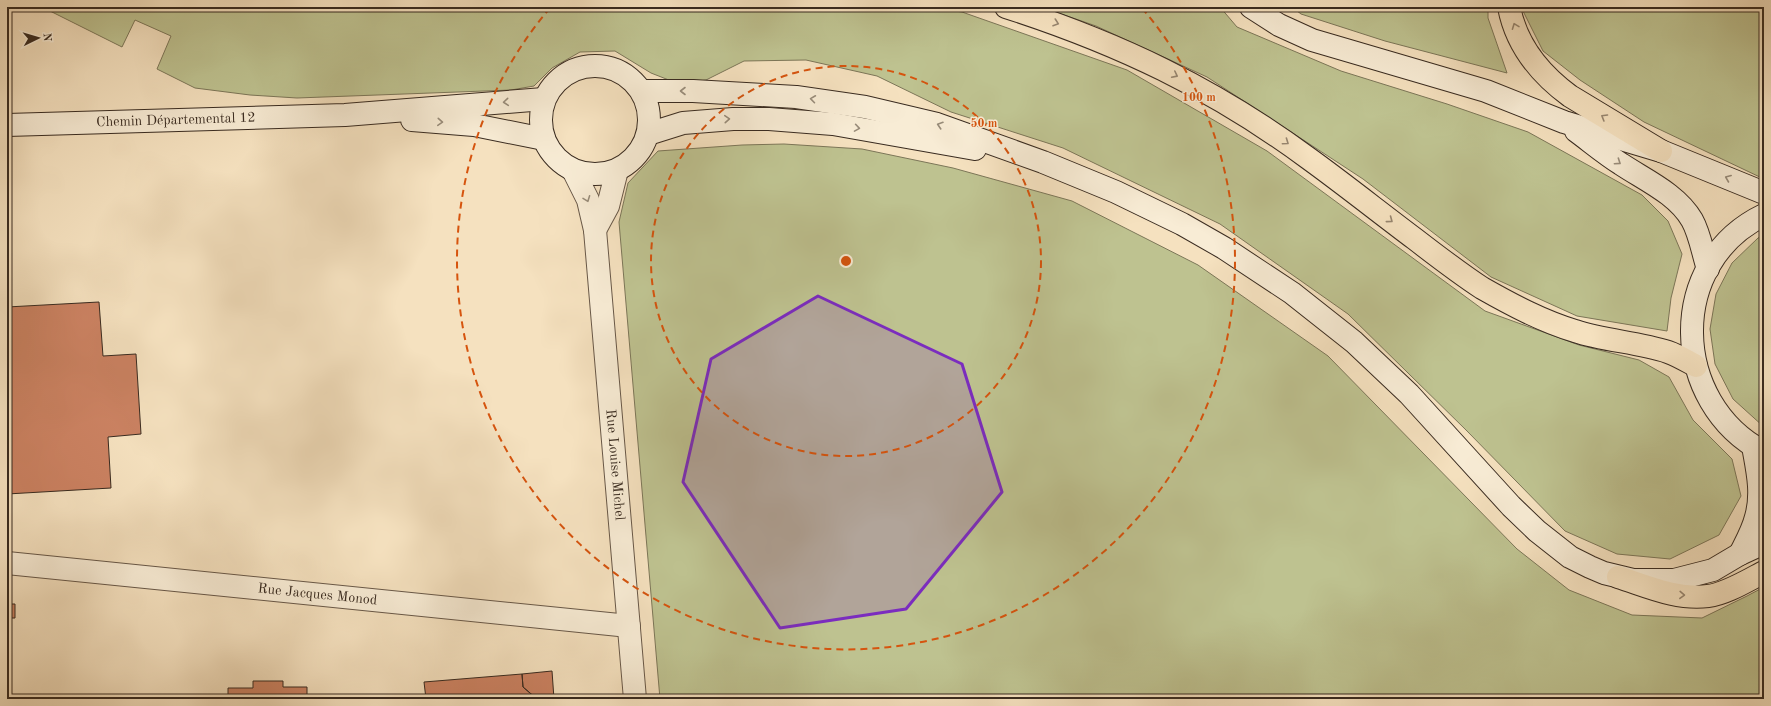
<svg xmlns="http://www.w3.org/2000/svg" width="1771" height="706" font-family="'Old Standard TT',serif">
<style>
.green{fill:#bec290;stroke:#7c7658}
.building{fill:#cb8262;stroke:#392b20}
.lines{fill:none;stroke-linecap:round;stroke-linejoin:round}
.minor-casing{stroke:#685848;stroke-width:24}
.secondary-casing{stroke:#392b20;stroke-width:24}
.trunk-casing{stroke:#392b20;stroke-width:24}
.motorway-casing{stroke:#392b20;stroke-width:24}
.minor{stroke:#f8ecd5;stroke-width:22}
.secondary{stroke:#f8ecd5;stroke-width:22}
.trunk{stroke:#f5e1bf;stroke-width:22}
.motorway{stroke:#f5e1bf;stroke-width:22}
.oneway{stroke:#978670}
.oneway2{stroke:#988c7a}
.marked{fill:#7b2cbf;fill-opacity:0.2;stroke:#7b2cbf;stroke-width:3;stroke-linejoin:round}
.ring{fill:none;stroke:#d6540e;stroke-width:2;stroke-dasharray:7 5}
.labels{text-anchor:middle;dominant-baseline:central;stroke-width:3;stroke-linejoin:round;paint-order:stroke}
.street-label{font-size:14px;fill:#392b20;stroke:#f8ecd5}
.centre{fill:#d6540e;stroke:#f8ecd5;stroke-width:2}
.ring-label{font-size:12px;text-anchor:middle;font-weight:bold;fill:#d6540e;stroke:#f8ecd5;stroke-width:3;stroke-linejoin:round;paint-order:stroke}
</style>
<rect width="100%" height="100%" fill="#f5e1bf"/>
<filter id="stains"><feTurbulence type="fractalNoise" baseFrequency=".005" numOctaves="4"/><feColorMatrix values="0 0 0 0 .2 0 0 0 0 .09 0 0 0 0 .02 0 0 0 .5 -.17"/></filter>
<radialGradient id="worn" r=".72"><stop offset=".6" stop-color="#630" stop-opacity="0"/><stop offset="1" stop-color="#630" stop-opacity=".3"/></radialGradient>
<!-- green -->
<path class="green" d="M42,7H930L962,12L1127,70L1267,151L1485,311L1579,345L1639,360L1669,377L1693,420L1732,459L1741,496L1719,535L1670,559L1617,554L1565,531L1467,431L1348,314L1220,224L1063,148L951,112L877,76L806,60L744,61L706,80L679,84L651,73L615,51L580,52L552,68L534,86L511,90L297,98L250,95L195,88L157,69L171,36L135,20L122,47Z
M1041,7H1220L1237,27L1341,71L1447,104L1528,132L1642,195L1668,221L1682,254L1671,298L1667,331L1577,316L1491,277L1363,179L1207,77L1096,26Z
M1292,7H1488V18L1507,73L1385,41L1301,14Z
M1521,7H1764V179L1644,122L1580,80L1543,51Z
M784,144L862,149L953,168L1072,201L1198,265L1328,356L1517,549L1569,590L1632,615L1702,618L1747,596L1764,587V699H660L619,222L628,183L658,151L742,145Z
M1764,235V427L1733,399L1715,364L1710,329L1716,294L1732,263L1758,238Z"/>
<!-- building -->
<path class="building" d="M99,302L103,356L136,354L141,434L108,437L111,488L7,494V307Z
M7,604H15V618H7Z
M552,671L554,699H537L523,687L522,674Z
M522,674L523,687L537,699H426L424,682Z
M253,681H283V687H307V699H228V688H253Z"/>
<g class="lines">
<defs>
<g id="minor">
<path id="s1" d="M573,170L588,200L595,230L635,699"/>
<path d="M595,230L608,206L617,170"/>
<path id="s2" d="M7,563L629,626"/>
</g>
<g id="secondary">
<path d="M1251,7L1279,25L1312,40L1486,91L1564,122L1661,151L1764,193"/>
<circle cx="595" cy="120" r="54"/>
<path d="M642,91H693L796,97L865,107L937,124L1043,162L1116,192L1182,224L1224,248L1292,293L1354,342L1409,394L1511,506L1537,531L1570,557L1590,567L1604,573L1633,580H1674L1713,570L1740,554L1764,543"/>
<path d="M412,120L474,125L544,139"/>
<path id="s3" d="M7,125L345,115L544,99"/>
<path d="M1576,131C1591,142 1605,154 1621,164C1645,180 1677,194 1692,220C1700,234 1703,254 1708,269"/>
<path d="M648,134L683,123L733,119H769L833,124L975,149"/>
<path d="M1764,215C1666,262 1670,403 1764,452"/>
<path d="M1740,554C1746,542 1753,530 1756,517C1763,493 1757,469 1753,446"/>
</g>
<path id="trunk" d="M1618,577C1647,586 1676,600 1708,596C1726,594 1748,580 1764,572"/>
<path id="motorway" d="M1006,7C1118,43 1213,88 1308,158C1344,184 1379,212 1415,239C1437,256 1459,273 1482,288C1512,305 1542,321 1575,331C1605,341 1638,342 1668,352C1677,355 1687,361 1696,366
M1509,7C1516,44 1540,74 1570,96L1661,151"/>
</defs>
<!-- minor casing -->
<use href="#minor" class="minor-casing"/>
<!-- secondary casing -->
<use href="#secondary" class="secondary-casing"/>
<!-- trunk casing -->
<use href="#trunk" class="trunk-casing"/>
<!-- motorway casing -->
<use href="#motorway" class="motorway-casing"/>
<!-- minor -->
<use href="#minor" class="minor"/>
<!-- secondary -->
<use href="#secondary" class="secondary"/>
<!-- trunk -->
<use href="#trunk" class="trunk"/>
<!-- motorway -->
<use href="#motorway" class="motorway"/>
</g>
<!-- one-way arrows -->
<defs><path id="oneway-chevron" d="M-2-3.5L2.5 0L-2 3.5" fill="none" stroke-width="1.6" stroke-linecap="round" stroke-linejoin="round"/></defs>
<g class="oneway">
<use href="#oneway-chevron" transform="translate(1056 23) rotate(19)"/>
<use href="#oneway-chevron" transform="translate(1515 26) rotate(-111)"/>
<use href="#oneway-chevron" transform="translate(1175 75) rotate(27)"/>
<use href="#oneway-chevron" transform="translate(1604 117) rotate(-149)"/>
<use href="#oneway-chevron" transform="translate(1286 142) rotate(35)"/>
<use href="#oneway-chevron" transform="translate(1390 220) rotate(37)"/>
<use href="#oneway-chevron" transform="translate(1682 595) rotate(2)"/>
</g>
<g class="oneway2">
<use href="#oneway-chevron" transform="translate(683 91) rotate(-180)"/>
<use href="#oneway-chevron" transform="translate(813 99) rotate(-172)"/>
<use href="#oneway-chevron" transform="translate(506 102) rotate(175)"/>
<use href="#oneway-chevron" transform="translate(727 119) rotate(-4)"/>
<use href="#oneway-chevron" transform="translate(440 122) rotate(4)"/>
<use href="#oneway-chevron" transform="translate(940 125) rotate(-162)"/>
<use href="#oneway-chevron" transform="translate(857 128) rotate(9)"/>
<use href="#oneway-chevron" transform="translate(1618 162) rotate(34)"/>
<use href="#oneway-chevron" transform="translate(1728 178) rotate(-158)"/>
<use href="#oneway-chevron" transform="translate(587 199) rotate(69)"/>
</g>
<!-- marked area -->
<path class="marked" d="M818,296L962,364L1002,492L906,609L780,628L683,482L711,359Z"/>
<!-- distance rings -->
<g class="ring">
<circle cx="846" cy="261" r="195"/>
<path d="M1142 8A389 389 0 1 1 550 8"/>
</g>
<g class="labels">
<!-- street labels -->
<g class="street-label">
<text stroke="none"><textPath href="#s3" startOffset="169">Chemin Départemental 12</textPath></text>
<text stroke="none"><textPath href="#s1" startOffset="300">Rue Louise Michel</textPath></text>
<text stroke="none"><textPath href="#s2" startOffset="312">Rue Jacques Monod</textPath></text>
</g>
</g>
<circle cx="846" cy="261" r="6" class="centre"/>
<g class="ring-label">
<text x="1199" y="101">100 m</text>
<text x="984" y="127">50 m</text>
</g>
<!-- margin -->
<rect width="1771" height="706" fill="none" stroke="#f5e1bf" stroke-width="24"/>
<rect x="8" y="8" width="1755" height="690" fill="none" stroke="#392b20" stroke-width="2"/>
<rect x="12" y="12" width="1747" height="682" fill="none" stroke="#392b20"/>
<!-- north arrow -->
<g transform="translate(38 38) rotate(85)" stroke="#f8ecd5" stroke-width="3" paint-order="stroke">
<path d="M0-3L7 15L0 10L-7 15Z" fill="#392b20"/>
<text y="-6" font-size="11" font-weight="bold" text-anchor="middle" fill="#392b20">N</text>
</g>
<rect width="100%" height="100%" filter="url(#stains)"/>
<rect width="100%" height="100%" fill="url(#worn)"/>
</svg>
